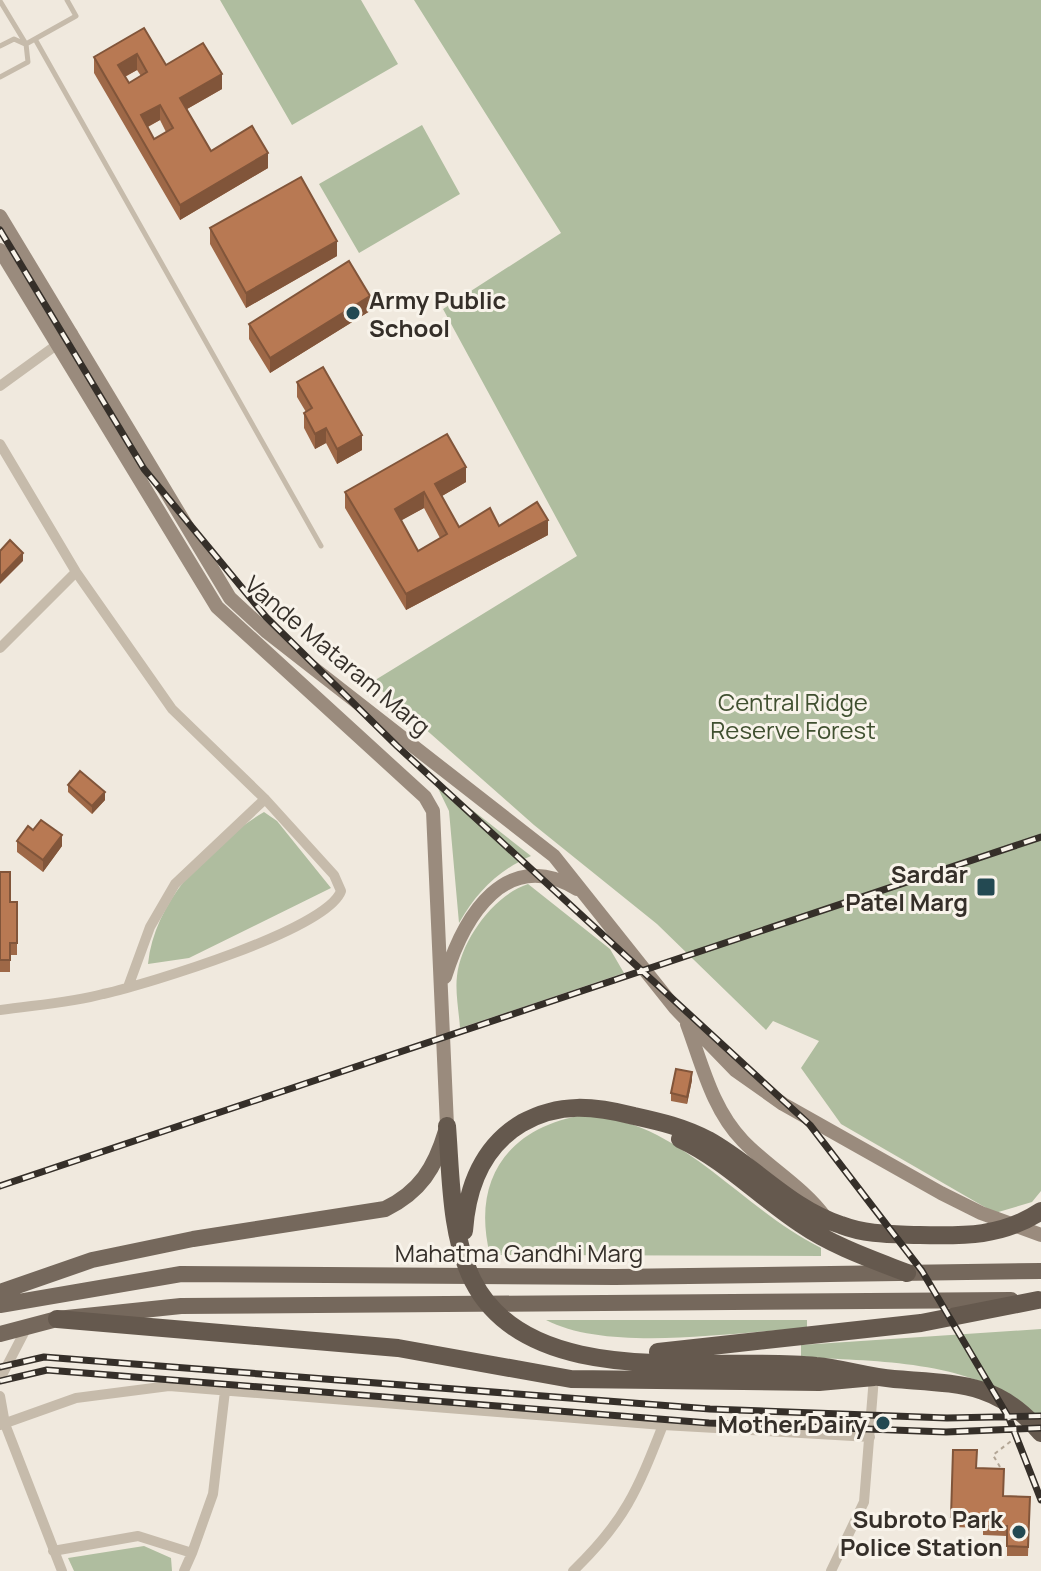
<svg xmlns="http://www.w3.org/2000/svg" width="1041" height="1571" font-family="Manrope,sans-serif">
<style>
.green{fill:#afbd9f}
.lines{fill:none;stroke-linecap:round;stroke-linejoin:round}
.path{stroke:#b2a595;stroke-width:2;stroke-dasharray:4 4;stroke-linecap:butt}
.service{stroke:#c6bbab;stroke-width:5}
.minor{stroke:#c6bbab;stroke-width:10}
.secondary{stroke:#9a8b7d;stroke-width:14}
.primary{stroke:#75685c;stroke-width:16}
.trunk{stroke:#65594e;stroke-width:18}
.rail-casing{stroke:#352f29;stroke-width:7}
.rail{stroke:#f8f3ea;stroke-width:4;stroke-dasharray:12;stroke-linecap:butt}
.wall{fill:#9e6847;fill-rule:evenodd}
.shaded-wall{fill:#81553a}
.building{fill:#b87953;stroke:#81553a;stroke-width:2;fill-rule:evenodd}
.poi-dot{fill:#234952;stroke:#f8f3ea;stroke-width:3}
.labels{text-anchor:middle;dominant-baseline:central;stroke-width:6;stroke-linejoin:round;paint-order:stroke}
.poi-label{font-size:24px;font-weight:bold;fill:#352f29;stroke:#f8f3ea;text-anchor:end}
.street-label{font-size:24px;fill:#352f29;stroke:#f8f3ea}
.park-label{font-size:24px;fill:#405030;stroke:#f8f3ea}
</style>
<rect width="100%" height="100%" fill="#f0e9de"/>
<!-- green -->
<path class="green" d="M220,0H361L398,64L292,125Z
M414,0H1041V1191L1032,1202L995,1213L841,1124L801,1068L819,1041L773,1021L766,1030L657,924L534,825L372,682L577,556L443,309L561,233Z
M422,125L460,194L359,253L319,184Z
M434,780L531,856C497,871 477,892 459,923L449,811Z
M264,812L277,821L331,888L189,958L148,964C155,899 210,845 264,812Z
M528,884L610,949L624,973L460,1028C459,1012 455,992 457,976C461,940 494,895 528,884Z
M592,1114C615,1120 637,1124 657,1135C716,1166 761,1218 821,1248V1256L490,1255C470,1175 513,1123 592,1114Z
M546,1320H807V1328C735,1332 609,1353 546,1320Z
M1041,1329V1420C981,1359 881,1362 801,1357V1345Z
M144,1546L171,1558L172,1571H74L68,1558Z"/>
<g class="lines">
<!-- path -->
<path class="path" d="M1000,1467L993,1455L1019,1435"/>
<!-- service -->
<path class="service" d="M0,1L26,44L28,62L0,77
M35,39L321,546
M26,44L76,16L67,0
M0,46L14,39L25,44"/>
<!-- minor -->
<path class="minor" d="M0,386L73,333
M0,444L76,572L172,709L265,799L334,875L341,891C327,930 147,984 103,994C70,1003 34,1005 0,1010
M0,648L76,572
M128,987L150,927L175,884L265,799
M0,1379L27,1327
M0,1396L5,1424L62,1571
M0,1425L76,1398L169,1386L663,1425L870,1437
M53,1551L138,1536L192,1553L184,1571
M192,1553L213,1494L225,1391
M573,1571C625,1521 637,1491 663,1425
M831,1571L864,1502L874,1377"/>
<!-- secondary -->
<path class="secondary" d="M0,216L230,598L267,632L554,856L675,1008L735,1070L783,1104L941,1193L981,1213L1041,1235
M0,250L217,607L425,797L433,811L447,1126
M445,977C464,916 506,846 577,889
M687,1024C702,1064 712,1109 743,1141C769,1168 802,1186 825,1217"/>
<!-- primary -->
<path class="primary" d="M0,1292L92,1260L193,1239L385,1209C420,1192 435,1168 446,1131
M0,1305L181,1274L615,1277L1041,1271
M0,1334L57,1319L181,1306L1011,1300"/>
<!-- trunk -->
<path class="trunk" d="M447,1126C451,1176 450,1235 473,1281C530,1393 714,1355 816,1366C842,1368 868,1377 894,1379C956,1384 998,1381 1041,1433
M680,1139C725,1160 760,1197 801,1224C833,1246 871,1259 907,1273
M464,1231C467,1187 483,1146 522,1123C560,1102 594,1106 634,1116C661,1122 683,1127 708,1140C755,1166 789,1208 841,1225C867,1235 891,1234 919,1235C964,1236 1002,1237 1041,1211
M57,1319L398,1348L571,1379L819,1382L874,1377
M658,1352L921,1323L1038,1300"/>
<defs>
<path id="rail" d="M0,230L144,469L266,617L397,746L810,1125L922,1271L1009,1418L1041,1500
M0,1186L1041,837
M0,1367L44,1357L710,1409L947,1418L1041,1416
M0,1381L47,1370L709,1423L946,1432L1041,1428"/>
</defs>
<!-- rail casing -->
<use href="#rail" class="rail-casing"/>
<!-- rail -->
<use href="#rail" class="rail"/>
</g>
<!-- wall -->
<path class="wall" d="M144,28L166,65L222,89L187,109L211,151L268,168L180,220L94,73V57ZM137,70L141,76L129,83L125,77ZM160,120L166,132L154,139L148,127Z
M210,228L337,256L246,308L210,244Z
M370,311L270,373L249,339V324Z
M297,382L362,450L337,464L326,443L315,449L304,428V413L306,412L297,397Z
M466,482L442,496L459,527L499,526L548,535L406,610L345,508V492ZM424,508L440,538L418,551L401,520Z
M68,785L105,800L92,814L68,792Z
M33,830L62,846L43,872L17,852V841Z
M0,872L10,902H17V955H10V972H0Z
M692,1080L687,1104L671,1101V1093Z
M953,1450L977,1468L1003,1496L1030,1497L1028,1556H1007V1536L983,1535V1528L951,1527Z"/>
<!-- shaded-wall -->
<path class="shaded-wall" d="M137,54V70L118,80V65Z
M222,74V89L180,113V98Z
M160,105V120L141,130V115Z
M268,153V168L180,220V205Z
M337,241V256L246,308V293Z
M370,296V311L270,373V358Z
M326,428V443L315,449V434Z
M362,435V450L337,464V449Z
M466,467V482L435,500V484Z
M424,492V508L395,524V509Z
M548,520V535L406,610V594Z
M23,553V561L0,584V590V577Z
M105,792V800L92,814V806Z
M62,835V846L43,872V860Z
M692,1072V1080L687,1104V1097Z"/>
<!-- building -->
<path class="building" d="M144,28L166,65L203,43L222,74L180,98L211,151L252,126L268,153L180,205L94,57ZM137,54L147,72L129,83L118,65ZM160,105L173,128L154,139L141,115Z
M301,177L337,241L246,293L210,228Z
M349,261L370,296L270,358L249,324Z
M323,367L362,435L337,449L326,428L315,434L304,413L312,408L297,382Z
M447,434L466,467L435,484L459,527L490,508L499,526L537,502L548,520L406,594L345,492ZM424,492L447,534L418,551L395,509Z
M10,540L23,553L0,577V551Z
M80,771L105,792L92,806L68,785Z
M41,820L62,835L43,860L17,841L28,826L33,830Z
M0,872H10V902H17V943H10V960H0Z
M676,1069L692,1072L687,1097L671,1093Z
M953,1450H977L976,1468L1004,1469L1003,1496L1030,1497L1028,1547L1007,1546V1526H983V1518L951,1517Z"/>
<!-- markers -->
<g class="poi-dot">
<circle cx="353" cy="313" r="8"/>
<rect x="976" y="877" width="20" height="20" rx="4"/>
<circle cx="883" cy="1423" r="8"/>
<circle cx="1019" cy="1532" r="8"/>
</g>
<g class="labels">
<!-- poi labels -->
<g class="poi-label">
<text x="369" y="299" text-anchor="start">Army Public<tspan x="369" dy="28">School</tspan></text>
<text x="968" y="873">Sardar<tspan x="968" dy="28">Patel Marg</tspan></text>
<text x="867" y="1423">Mother Dairy</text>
<text x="1003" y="1518">Subroto Park<tspan x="1003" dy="28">Police Station</tspan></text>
</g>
<!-- street labels -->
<g class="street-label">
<text transform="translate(338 655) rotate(40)">Vande Mataram Marg</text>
<text x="519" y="1252">Mahatma Gandhi Marg</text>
</g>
<!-- park labels -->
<g class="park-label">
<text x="793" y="701">Central Ridge<tspan x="793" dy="28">Reserve Forest</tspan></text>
</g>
</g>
</svg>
